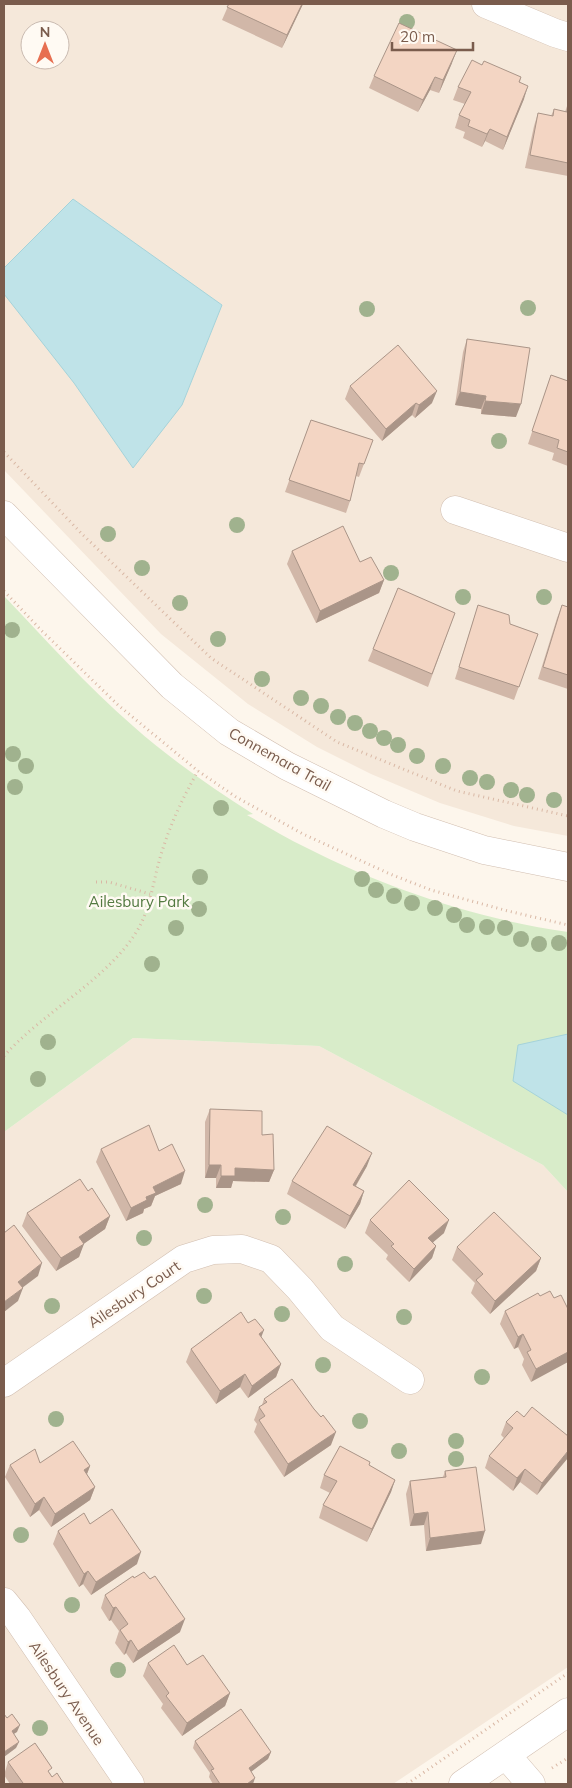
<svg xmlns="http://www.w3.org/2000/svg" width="572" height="1788" font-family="Mulish,sans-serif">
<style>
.residential{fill:#f5e8da;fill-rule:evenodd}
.green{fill:#d8ecc9}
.water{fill:#bfe3e8;stroke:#a5d3da}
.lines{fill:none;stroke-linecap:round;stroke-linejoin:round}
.minor-casing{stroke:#d1beb0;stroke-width:29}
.path{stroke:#d9b8a5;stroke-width:3;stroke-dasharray:1 4;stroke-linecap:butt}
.minor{stroke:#fff;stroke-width:28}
.tree{fill:#a0b28e}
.wall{fill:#d1b7a8}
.shaded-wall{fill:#aa9588}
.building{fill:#f3d5c3;stroke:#aa9588}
.labels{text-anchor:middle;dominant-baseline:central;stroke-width:5;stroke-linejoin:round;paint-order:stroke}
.street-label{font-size:15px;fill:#7a5c4d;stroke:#fffaf3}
.park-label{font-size:15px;fill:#537a41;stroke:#fffaf3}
</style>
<rect width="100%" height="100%" fill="#fdf6ec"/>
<!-- residential -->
<path class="residential" d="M4,4H568V836L514,826L440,803L371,774L317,747L248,704L161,634L4,470ZM30,30H60V60H30Z
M133,1038L319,1046L543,1165L568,1192V1667L393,1784H4V1132Z"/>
<!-- green -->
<path class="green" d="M4,596C46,640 87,686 133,726C170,759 211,787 253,814L247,815C267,826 286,838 307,848C385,888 481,920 568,932V1192L543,1165L319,1046L133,1038L4,1132Z"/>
<!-- water -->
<path class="water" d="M73,199L222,305L182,405L133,468L74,383L4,294V268Z
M568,1034V1115L513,1081L518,1045Z"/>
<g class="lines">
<defs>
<path id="minor" d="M486,4L555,33L568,37
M455,510L568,548
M4,515L172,686L229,732L287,766L384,814L415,827L484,850L568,867
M4,1383L184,1259L213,1250L242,1249L271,1259L300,1289L332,1328L410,1380
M4,1602L17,1618L130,1784
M506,1755L531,1784
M463,1784L568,1712"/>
</defs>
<!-- minor casing -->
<use href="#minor" class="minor-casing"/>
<!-- path -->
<path class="path" d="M4,452L81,533L211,658L337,742L457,791L568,816
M4,591L42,631L118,705L198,771L236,797L303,834L390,874L431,890L508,911L568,925
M96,882H109L150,894
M4,1056C42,1013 107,980 137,931C150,910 153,882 160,858C169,827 182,799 198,771
M552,1768L568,1758
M407,1784L568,1673"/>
<!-- minor -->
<use href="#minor" class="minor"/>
</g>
<!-- trees -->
<g class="tree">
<circle cx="407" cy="22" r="8"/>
<circle cx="528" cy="308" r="8"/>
<circle cx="367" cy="309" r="8"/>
<circle cx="499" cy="441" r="8"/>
<circle cx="237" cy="525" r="8"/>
<circle cx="108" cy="534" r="8"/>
<circle cx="142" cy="568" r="8"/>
<circle cx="391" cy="573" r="8"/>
<circle cx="463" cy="597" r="8"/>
<circle cx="544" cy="597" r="8"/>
<circle cx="180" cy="603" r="8"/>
<circle cx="12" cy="630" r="8"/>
<circle cx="218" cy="639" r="8"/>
<circle cx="262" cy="679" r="8"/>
<circle cx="301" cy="698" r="8"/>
<circle cx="321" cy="706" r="8"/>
<circle cx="338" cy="717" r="8"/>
<circle cx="355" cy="723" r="8"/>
<circle cx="370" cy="731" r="8"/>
<circle cx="384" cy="738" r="8"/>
<circle cx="398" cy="745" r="8"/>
<circle cx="13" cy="754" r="8"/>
<circle cx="417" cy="756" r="8"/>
<circle cx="26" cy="766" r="8"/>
<circle cx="443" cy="766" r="8"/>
<circle cx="470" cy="778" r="8"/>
<circle cx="487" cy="782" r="8"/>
<circle cx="15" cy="787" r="8"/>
<circle cx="511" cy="790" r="8"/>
<circle cx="527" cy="795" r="8"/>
<circle cx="554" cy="800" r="8"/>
<circle cx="221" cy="808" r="8"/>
<circle cx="200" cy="877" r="8"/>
<circle cx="362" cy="879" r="8"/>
<circle cx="376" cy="890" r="8"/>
<circle cx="394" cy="896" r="8"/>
<circle cx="412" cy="903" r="8"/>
<circle cx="435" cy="908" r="8"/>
<circle cx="199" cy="909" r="8"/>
<circle cx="454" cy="915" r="8"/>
<circle cx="467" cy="925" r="8"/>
<circle cx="487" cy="927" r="8"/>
<circle cx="176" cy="928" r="8"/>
<circle cx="505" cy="928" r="8"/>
<circle cx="521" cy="939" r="8"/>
<circle cx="559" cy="943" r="8"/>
<circle cx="539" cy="944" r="8"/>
<circle cx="152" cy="964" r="8"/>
<circle cx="48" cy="1042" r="8"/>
<circle cx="38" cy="1079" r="8"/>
<circle cx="205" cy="1205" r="8"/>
<circle cx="283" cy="1217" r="8"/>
<circle cx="144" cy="1238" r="8"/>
<circle cx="345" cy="1264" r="8"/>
<circle cx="204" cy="1296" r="8"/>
<circle cx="52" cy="1306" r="8"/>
<circle cx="282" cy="1314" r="8"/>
<circle cx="404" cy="1317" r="8"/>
<circle cx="323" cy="1365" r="8"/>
<circle cx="482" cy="1377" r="8"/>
<circle cx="56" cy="1419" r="8"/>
<circle cx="360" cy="1421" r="8"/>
<circle cx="456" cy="1441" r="8"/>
<circle cx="399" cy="1451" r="8"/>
<circle cx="456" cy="1459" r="8"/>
<circle cx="21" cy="1535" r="8"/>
<circle cx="72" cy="1605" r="8"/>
<circle cx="118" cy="1670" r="8"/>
<circle cx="40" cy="1728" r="8"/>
</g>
<!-- wall -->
<path class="wall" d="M229,4H303L282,48L222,20Z
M452,63L439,93L430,90L418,112L369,88L374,76Z
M482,65L521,77L520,82L524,99L503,150L485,141L482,147L463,138L465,132L455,128L459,115L465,104L453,100L458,87Z
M568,103V176L525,168L534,126L538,113L551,116L554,109L565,112Z
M467,339L516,417L481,414V409L455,405L463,352Z
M551,375L568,381V466L552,460L554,453L528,444Z
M350,386L432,403L415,418L412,415L382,441L345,399Z
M311,420L373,440L359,477L356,476L350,501L346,513L285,492Z
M292,551L360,562L384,580L379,593L316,623L287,564Z
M478,605L510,624L538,634L514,700L455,679Z
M562,605L568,607V689L538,679L557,618Z
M455,613L428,687L368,661L373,649Z
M210,1109L262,1135L274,1170L269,1182L233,1181L231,1188H216V1178H205V1122Z
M101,1149L159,1151L181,1184L155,1196L151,1206L144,1209L143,1213L126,1221L96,1162Z
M367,1166L356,1186L364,1191L360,1204L345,1229L287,1194L292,1181Z
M88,1191L110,1216L105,1229L83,1244L79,1257L56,1271L22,1226L27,1213Z
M370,1220L444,1233L433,1242L436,1246L432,1258L409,1282L386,1259L388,1255L365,1233Z
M457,1247L541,1258L536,1271L490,1314L471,1293L475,1283L452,1260Z
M540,1296L554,1298L568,1309L531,1382L522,1365L524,1359L518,1347L514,1349L500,1324L505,1311Z
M248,1323L261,1337L281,1364L276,1377L248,1398L240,1387L216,1404L186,1362L191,1349Z
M264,1399L314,1409L321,1417L331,1445L284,1477L254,1432L257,1424L254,1420L259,1407L262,1405Z
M524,1417L568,1436L537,1495L520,1482L513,1491L485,1468L489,1456L504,1438L501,1435L506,1422Z
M40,1463L90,1466L87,1474L95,1487L90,1500L51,1527L39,1510L30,1517L5,1477L10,1465Z
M369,1465L395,1480L391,1492L367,1542L319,1518L323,1505L330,1493L320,1488L324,1475Z
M445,1471L481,1544L426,1551L424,1525L410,1526L406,1494L410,1481L443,1477Z
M90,1524L137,1564L91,1595L83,1584L79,1587L53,1544L58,1531Z
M105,1595L180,1632L133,1663L126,1653L124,1655L115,1643L119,1631L111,1620L109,1621L101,1608Z
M148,1663L187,1665L230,1693L225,1706L182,1736L161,1708L163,1704L143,1676Z
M195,1741L271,1752L268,1759L251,1771L253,1784H213L209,1777L210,1773L193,1748Z
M8,1762L50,1773L52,1777L64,1784H10L4,1775Z"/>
<!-- shaded-wall -->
<path class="shaded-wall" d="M302,4H303L282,48L287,35Z
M457,50L452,63L439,93L443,80Z
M435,77L430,90L418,112L423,100Z
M528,86L524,99L503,150L507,137Z
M490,129L485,141L482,147L487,134Z
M437,391L432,403L415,418L419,405Z
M460,392L486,396L481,409L455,405Z
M485,401L521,404L516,417L481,414Z
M416,403L412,415L382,441L386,429Z
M384,580L379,593L316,623L320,611Z
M372,1153L367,1166L349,1197L353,1185Z
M209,1165H221L216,1178H205Z
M235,1168L274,1170L269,1182L233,1181L231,1188H216L221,1176Z
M185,1171L181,1184L155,1196L151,1206L144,1209L143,1213L126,1221L131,1208L146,1197L153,1187Z
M364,1191L360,1204L345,1229L350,1216Z
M110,1216L105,1229L75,1250L84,1244L79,1257L56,1271L61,1258L79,1237Z
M449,1220L444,1233L424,1250L428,1238Z
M436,1246L432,1258L409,1282L414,1269Z
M541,1258L536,1271L490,1314L495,1301Z
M42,1263L38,1276L14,1294L18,1282Z
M23,1288L18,1301L4,1312V1302Z
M264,1330L259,1343V1334Z
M523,1334L518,1347L514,1349L518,1337Z
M568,1352V1362L531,1382L536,1369Z
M281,1364L276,1377L248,1398L252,1386Z
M245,1374L240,1387L216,1404L220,1391Z
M336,1432L331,1445L284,1477L288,1464Z
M568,1451V1458L537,1495L542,1483Z
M90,1466L85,1479L84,1470Z
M525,1469L520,1482L513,1491L517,1478Z
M395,1480L391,1492L367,1542L372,1529Z
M95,1487L90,1500L51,1527L55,1514Z
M44,1497L39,1510L30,1517L35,1504Z
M428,1512L424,1525L410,1526L414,1514Z
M485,1531L481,1544L426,1551L430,1538Z
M141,1552L137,1564L91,1595L96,1582Z
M88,1571L83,1584L79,1587L84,1574Z
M116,1607L111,1620L109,1621L113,1608Z
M185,1619L180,1632L133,1663L138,1651Z
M131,1640L126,1653L124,1655L128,1642Z
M230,1693L225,1706L182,1736L187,1723Z
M20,1725L17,1732L9,1737L12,1731Z
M19,1742L16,1748L4,1757V1752Z
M271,1752L268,1759L247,1775L249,1768Z
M255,1778L253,1784H247Z"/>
<!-- building -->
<path class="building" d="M229,4H302L287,35L227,7Z
M399,23L457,50L443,80L435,77L423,100L374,76Z
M472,60L482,65L484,61L521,77L519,82L528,86L507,137L490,129L487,134L468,126L470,120L459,115L471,92L458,87Z
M568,106V163L530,155L538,113L553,116L554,109L567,112Z
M467,339L530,348L521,404L485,401L486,396L460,392Z
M398,345L437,391L419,405L416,403L386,429L350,386Z
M551,375L568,381V452L557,448L559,440L532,431Z
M311,420L373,440L364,464L359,463L350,501L289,480Z
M343,526L360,562L371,557L384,580L320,611L292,551Z
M398,588L455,613L432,674L373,649Z
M478,605L509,615L510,624L538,634L519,687L459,667Z
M562,605L568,607V675L543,667Z
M210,1109L262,1111V1135L273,1134L274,1170L235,1168V1176H221V1165H209Z
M149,1125L159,1151L172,1144L185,1171L153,1187L156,1193L146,1197L147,1200L131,1208L101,1149Z
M327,1126L372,1153L353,1185L364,1191L350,1216L292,1181Z
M80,1179L88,1191L92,1188L110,1216L79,1237L84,1244L61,1258L27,1213Z
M409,1180L449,1220L428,1238L436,1246L414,1269L391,1246L394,1244L370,1220Z
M494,1212L541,1258L495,1301L476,1280L483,1274L457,1247Z
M14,1225L42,1263L18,1282L23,1288L4,1302V1233Z
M550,1291L554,1298L561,1295L568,1309V1352L536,1369L527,1352L531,1350L523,1334L518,1337L505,1311L538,1293L540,1296Z
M241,1312L248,1323L255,1319L264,1330L259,1334L281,1364L252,1386L245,1374L220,1391L191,1349Z
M292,1379L314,1409L321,1417L323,1415L336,1432L288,1464L259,1420L265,1416L259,1407L267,1402L264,1399Z
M532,1407L568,1436V1451L542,1483L525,1469L517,1478L489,1456L513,1428L506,1422L517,1411L524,1417Z
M73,1441L90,1466L84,1470L95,1487L55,1514L44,1497L35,1504L10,1465L35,1449L40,1463Z
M340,1446L370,1462L369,1465L395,1480L372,1529L323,1505L337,1481L324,1475Z
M476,1467L485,1531L430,1538L428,1512L414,1514L410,1481L446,1477L445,1471Z
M112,1509L141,1552L96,1582L88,1571L84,1574L58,1531L84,1513L90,1524Z
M144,1572L150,1579L155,1576L185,1619L138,1651L131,1640L128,1642L120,1630L128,1624L116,1607L113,1608L105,1595L133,1576L134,1578Z
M174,1645L187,1665L203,1655L230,1693L187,1723L166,1696L169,1693L148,1663Z
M241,1709L271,1752L249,1768L255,1778L247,1784H220L211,1770L214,1769L195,1741Z
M4,1714L7,1718L12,1714L20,1725L12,1731L19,1742L4,1752Z
M35,1743L52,1768L48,1771L52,1777L57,1773L64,1784H21L23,1783L8,1762Z"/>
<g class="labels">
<!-- street labels -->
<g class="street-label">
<text transform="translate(280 759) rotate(29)">Connemara Trail</text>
<text transform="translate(134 1294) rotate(-34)">Ailesbury Court</text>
<text transform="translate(67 1693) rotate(56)">Ailesbury Avenue</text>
</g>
<!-- park labels -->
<g class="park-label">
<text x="139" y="901">Ailesbury Park</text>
</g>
</g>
<!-- border -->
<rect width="572" height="1788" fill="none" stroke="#7a5c4d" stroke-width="10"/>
<!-- north arrow -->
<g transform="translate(45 45)"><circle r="24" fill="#fffaf3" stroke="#cabbb1"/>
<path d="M0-4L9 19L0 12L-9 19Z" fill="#e76f51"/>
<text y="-8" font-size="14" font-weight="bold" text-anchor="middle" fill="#7a5c4d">N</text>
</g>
<!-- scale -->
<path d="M392 42v8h81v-8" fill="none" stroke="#7a5c4d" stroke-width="2.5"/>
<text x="400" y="42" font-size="15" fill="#7a5c4d" stroke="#fffaf3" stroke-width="4" paint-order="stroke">20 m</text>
</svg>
